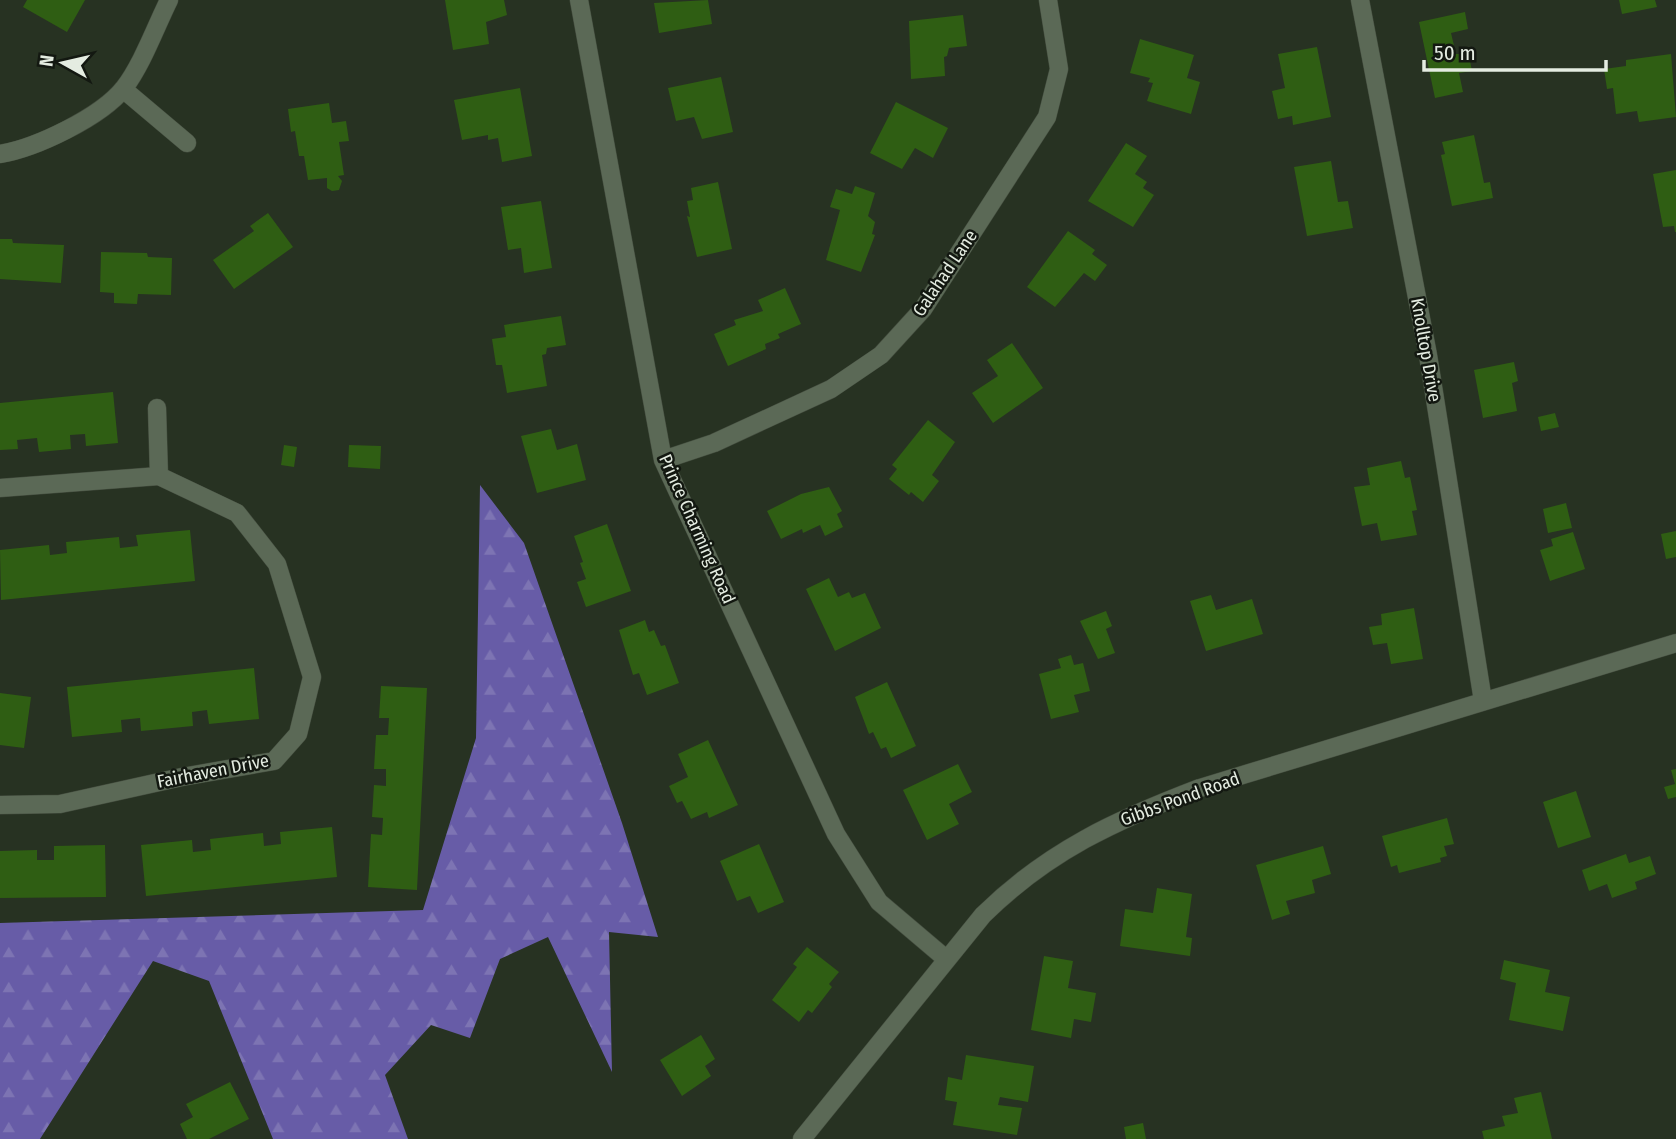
<svg xmlns="http://www.w3.org/2000/svg" width="1676" height="1139" font-family="'Fira Sans Condensed',sans-serif">
<style>
.forest{fill:url(#forest-firs)}
.building{fill:#2f5e13}
.lines{fill:none;stroke-linecap:round;stroke-linejoin:round}
.minor-casing{stroke:#434c3e;stroke-width:19}
.minor{stroke:#5b6956;stroke-width:18}
.labels{text-anchor:middle;dominant-baseline:central;stroke-width:5;stroke-linejoin:round;paint-order:stroke}
.street-label{font-size:18px;fill:#e4ece1;stroke:#131811}
</style>
<defs>
<pattern id="forest-firs" width="22" height="20" patternUnits="userSpaceOnUse" patternTransform="scale(1.75)"><rect width="22" height="20" fill="#675ca7"/><path d="M5 1l3.5 6h-7zM16 11l3.5 6h-7z" fill="#7d74b3"/></pattern>
</defs>
<rect width="100%" height="100%" fill="#273222"/>
<!-- forest -->
<path class="forest" d="M480,485L524,543L622,823L658,937L609,932L612,1072L548,937L500,959L470,1038L431,1025L385,1075L408,1139H273L209,981L153,961L40,1139H0V923L423,910L476,738Z"/>
<!-- building -->
<path class="building" d="M27,0H85L67,32L23,7Z
M445,0H504L507,15L486,22L489,44L453,50Z
M708,0L712,24L659,33L654,3Z
M1619,0H1655L1657,7L1622,14Z
M1465,12L1468,29L1451,33L1456,54H1460V58L1469,56L1472,71L1459,73L1463,92L1435,98L1419,22Z
M963,15L967,46L949,48L947,56L944,57L945,76L911,79L909,21Z
M1140,39L1194,55L1187,78L1200,82L1191,114L1147,101L1153,83L1148,82L1150,78L1130,73Z
M1317,47L1331,117L1293,125L1292,116L1278,119L1272,91L1285,88L1278,54Z
M1671,54L1676,117L1639,122L1637,111L1616,114L1613,88L1607,89L1604,69L1626,66V60Z
M721,77L733,132L702,139L694,117L676,121L668,88Z
M520,88L532,156L502,162L498,138L488,140V135L462,140L454,100Z
M896,102L948,128L933,158L915,148L902,169L870,153Z
M329,103L332,123L346,121L349,141L339,142L344,175L338,176L342,181L339,190L332,191L327,188V178L308,180L304,156H299L295,131L291,132L288,109Z
M1474,135L1484,183L1490,182L1493,198L1452,206L1441,155L1445,154L1442,142Z
M1126,143L1147,156L1135,174L1147,182L1143,188L1154,195L1133,227L1088,201Z
M1331,161L1338,202L1348,201L1353,228L1307,236L1294,167Z
M1676,170V232H1675L1674,226L1663,227L1653,174Z
M718,182L732,249L697,257L687,216L690,217L687,201L693,200L691,188Z
M855,186L875,193L868,216L875,222L872,234L875,235L861,272L826,260L840,210L830,207L836,189L852,194Z
M541,201L552,268L524,273L521,248L508,250L501,207Z
M268,213L293,247L234,289L213,260L254,231L250,226Z
M1068,231L1095,250L1092,254L1107,265L1095,281L1084,273L1055,307L1027,287Z
M0,239H12L13,243L64,245L61,283L0,279Z
M101,252L147,253L148,257L172,258L171,295L138,294L137,304L114,303V293L100,292Z
M785,288L801,324L778,334L780,338L765,344L766,349L728,366L714,334L736,325L734,320L763,311L758,300Z
M561,316L566,345L547,348L546,354L542,355L547,386L507,393L502,365H496L492,339L506,337L504,325Z
M1012,343L1043,388L993,423L972,393L998,376L987,360Z
M1514,362L1518,381L1512,383L1517,411L1483,418L1474,370Z
M113,392L118,443L86,446L85,434L70,435L71,449L39,452L37,438L17,440L18,449L0,450V403Z
M1555,413L1559,427L1541,431L1538,417Z
M928,420L955,442L932,475L939,481L923,502L911,492L909,495L889,479L897,469L892,465Z
M551,429L557,450L577,444L586,480L537,493L521,436Z
M284,445L297,447L294,467L281,465Z
M349,445L381,446L380,469L348,467Z
M1401,461L1405,478L1410,477L1417,510L1412,511L1417,535L1381,541L1377,523L1362,526L1354,487L1370,485L1367,468Z
M829,487L842,511L837,514L843,527L825,536L820,525L803,533L802,529L781,539L767,511L801,494Z
M1566,503L1572,528L1548,533L1543,509Z
M607,524L631,591L586,607L577,582L586,579L580,563L583,562L574,536Z
M190,530L195,581L1,600L0,550L49,545L50,555L67,553L66,542L119,537L120,548L138,546L136,535Z
M1676,531V557L1666,559L1661,534Z
M1573,532L1585,569L1550,581L1540,550L1553,546L1551,539Z
M829,578L838,597L849,592L852,598L865,593L881,628L835,651L806,589Z
M1211,595L1216,610L1252,599L1263,634L1206,651L1190,601Z
M1414,608L1423,659L1391,664L1387,643L1373,645L1369,627L1382,625L1381,614Z
M1106,611L1112,626L1106,629L1115,653L1098,659L1080,621Z
M645,620L649,632L654,630L661,646L665,645L679,683L647,695L639,673L633,675L619,630Z
M1071,655L1074,665L1083,663L1090,691L1074,695L1079,712L1051,719L1039,674L1061,668L1058,659Z
M254,668L259,719L209,724L207,710L192,712L193,726L141,731L140,718L121,720L122,732L72,737L67,687Z
M887,682L916,746L891,758L886,747L881,749L873,732L869,734L855,697Z
M381,686L427,688L417,890L368,887L371,834L382,835L383,818L372,817L374,785L386,786V769H374L376,735H388L389,718H379Z
M0,693L31,697L24,748L0,745Z
M708,740L738,805L709,818L707,812L691,819L682,801L677,803L669,786L688,777L678,754Z
M958,764L972,792L949,804L959,824L927,840L903,790Z
M1676,769V797L1668,799L1664,787L1675,784L1671,770Z
M1576,791L1591,837L1558,848L1543,802Z
M1447,818L1454,844L1444,846L1447,856L1440,858L1441,862L1399,873L1397,865L1391,867L1382,836Z
M332,827L337,877L146,896L141,845L192,840L193,852L211,850L210,839L263,833L264,846L281,844L280,832Z
M759,844L784,902L758,913L750,896L737,901L720,861Z
M105,845L106,897L0,898V851L37,850V860H54V846Z
M1323,846L1331,874L1312,880L1315,893L1286,901L1290,914L1272,920L1256,865Z
M1626,854L1629,863L1650,856L1656,874L1635,882L1637,889L1612,898L1607,884L1589,891L1582,870Z
M1157,888L1192,894L1186,937L1192,938L1190,956L1120,946L1125,909L1153,913Z
M807,947L839,972L829,984L832,987L812,1013L808,1010L799,1022L772,1000L797,967L793,964Z
M1044,956L1073,961L1068,988L1096,993L1091,1022L1074,1019L1071,1038L1031,1030Z
M1504,960L1550,970L1545,992L1570,997L1563,1031L1509,1020L1516,983L1500,979Z
M701,1035L715,1059L705,1066L711,1076L682,1096L660,1060Z
M966,1055L1034,1066L1028,1102L1000,1097L998,1105L1022,1108L1017,1135L953,1125L957,1102L945,1100L948,1077L962,1080Z
M230,1082L249,1119L209,1139H187L180,1124L193,1117L186,1104Z
M1541,1092L1552,1139H1484L1482,1131L1505,1126L1502,1116L1518,1113L1514,1098Z
M1143,1123L1146,1139H1126L1124,1127Z"/>
<g class="lines">
<defs>
<path id="minor" d="M579,0L663,460L836,834L879,902L945,958
M1360,0L1428,355L1483,701
M123,89L187,143
M0,154C36,148 101,117 124,88C142,65 156,26 169,0
M157,408L159,476
M663,460L714,443L831,389L881,355L923,309L1047,117L1059,69L1048,0
M0,488L159,476L237,513L277,564L312,677L298,734L274,761L182,777L60,804L0,805
M802,1139L983,915C1048,851 1116,820 1200,788L1676,643"/>
</defs>
<!-- minor casing -->
<use href="#minor" class="minor-casing"/>
<!-- minor -->
<use href="#minor" class="minor"/>
</g>
<g class="labels">
<!-- street labels -->
<g class="street-label">
<text transform="translate(945 273) rotate(-56)">Galahad Lane</text>
<text transform="translate(1426 350) rotate(80)">Knolltop Drive</text>
<text transform="translate(697 529) rotate(66)">Prince Charming Road</text>
<text transform="translate(213 771) rotate(-11)">Fairhaven Drive</text>
<text transform="translate(1180 799) rotate(-20)">Gibbs Pond Road</text>
</g>
</g>
<!-- north arrow -->
<g transform="translate(63 63) rotate(278)" stroke="#131811" stroke-width="5" paint-order="stroke">
<path d="M0-5L12 26L0 18L-12 26Z" fill="#e4ece1"/>
<text y="-10" font-size="19" font-weight="bold" text-anchor="middle" fill="#e4ece1">N</text>
</g>
<!-- scale -->
<path d="M1424 60v10h182v-10" fill="none" stroke="#e4ece1" stroke-width="3.5"/>
<text x="1434" y="60" font-size="21" fill="#e4ece1" stroke="#131811" stroke-width="5" paint-order="stroke">50 m</text>
</svg>
